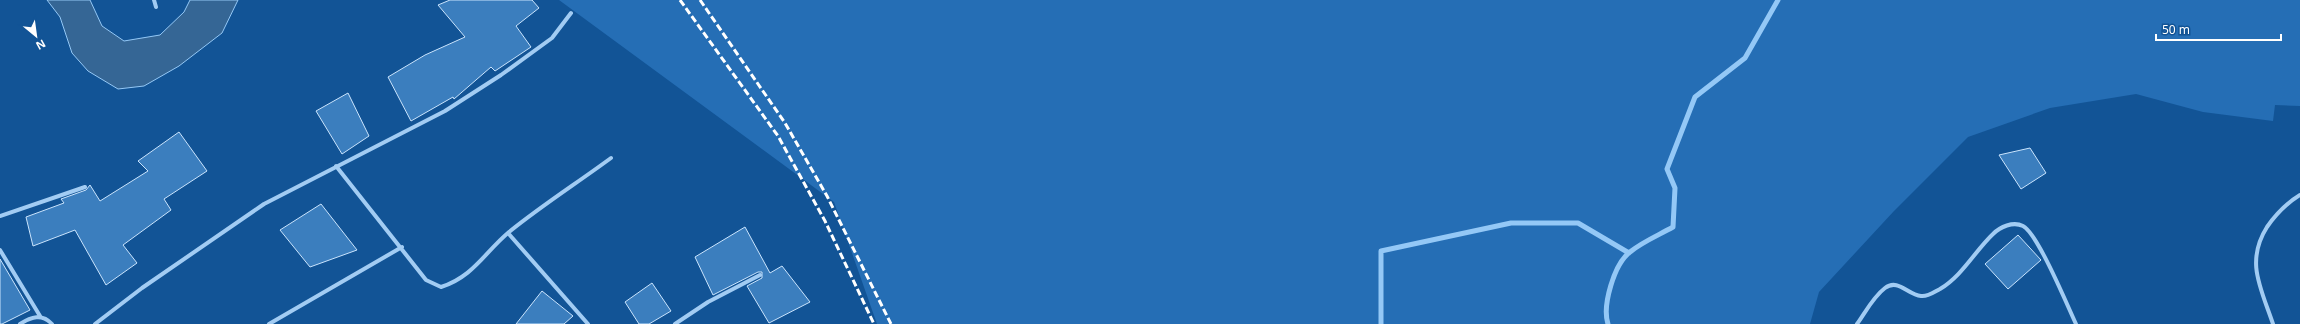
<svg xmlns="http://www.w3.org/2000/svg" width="2300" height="324" font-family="'Noto Sans',sans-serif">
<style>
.green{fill:#256eb5}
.water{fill:#356695;stroke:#94c8f6}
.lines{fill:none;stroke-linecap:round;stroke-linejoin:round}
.stream{stroke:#94c8f6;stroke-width:5}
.building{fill:#3b7ebe;stroke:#cae4fd}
.minor{stroke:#a2ccf3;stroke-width:4}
.rail{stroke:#fff;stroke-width:3;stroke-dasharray:7 3;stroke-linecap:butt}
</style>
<rect width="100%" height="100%" fill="#125496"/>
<!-- green -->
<path class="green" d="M559,0H2300V106L2275,105L2273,121L2203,112L2136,94L2050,108L1968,137L1894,211L1819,292L1810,324H877L834,202Z"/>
<!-- water -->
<path class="water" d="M47,0H90L102,26L124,41L160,35L184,12L190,0H238L222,33L179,66L144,86L118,89L88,71L72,53L60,17Z"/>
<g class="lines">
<!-- stream -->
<path class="stream" d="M1381,324V251L1511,223H1578L1629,253
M1608,324C1602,306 1614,264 1630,252C1642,242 1659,235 1673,227L1675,188L1667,169L1695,97L1745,58L1778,0"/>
</g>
<!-- building -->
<path class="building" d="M450,0H532L539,8L516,26L531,47L495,71L491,67L454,99L453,97L411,121L388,77L425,55L465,37L438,5Z
M348,93L369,136L342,154L316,111Z
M179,132L207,171L164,199L171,210L123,245L137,263L106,285L75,230L33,246L26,217L64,203L61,199L86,190L90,185L100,201L148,171L138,161Z
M2030,148L2046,173L2021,189L1999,155Z
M321,204L357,250L310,267L280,230Z
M745,227L770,273L782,266L810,302L769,323L747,286L762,278V272H758L713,295L695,257Z
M2018,235L2041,260L2008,289L1985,264Z
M0,259L30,310L2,324H0Z
M652,283L671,311L649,324H639L625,302Z
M542,291L573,316L564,324H516Z"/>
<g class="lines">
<!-- minor -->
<path class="minor" d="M154,0L156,7
M336,166L426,280L441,287C473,277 485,252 509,232C541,206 577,183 611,158
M0,216L85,187
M508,233L588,324
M0,250L40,316
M20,324C31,317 42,313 52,324
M95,324L142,288L264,204L445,111L501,75L552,38L571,13
M269,324L402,247
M675,324L708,302L760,275
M1857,324C1865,313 1873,297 1885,288C1898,278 1908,295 1921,296C1928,297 1934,292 1940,289C1962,276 1975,251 1993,234C2000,227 2013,221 2023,226C2038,234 2067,305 2076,324
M2273,324C2261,288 2245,262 2267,227C2276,214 2287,203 2300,195"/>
<!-- rail -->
<path class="rail" d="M680,0L778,136L825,221L874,324
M700,0L785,123L827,196L891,324"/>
</g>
<!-- north arrow -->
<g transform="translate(36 36) rotate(151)" stroke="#125496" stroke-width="3" paint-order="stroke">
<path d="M0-3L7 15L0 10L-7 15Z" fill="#ffffff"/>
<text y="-6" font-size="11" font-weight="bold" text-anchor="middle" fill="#ffffff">N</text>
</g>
<!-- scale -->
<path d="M2156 34v6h125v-6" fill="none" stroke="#ffffff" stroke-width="2"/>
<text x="2162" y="34" font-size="12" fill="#ffffff" stroke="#125496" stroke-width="3" paint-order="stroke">50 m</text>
</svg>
